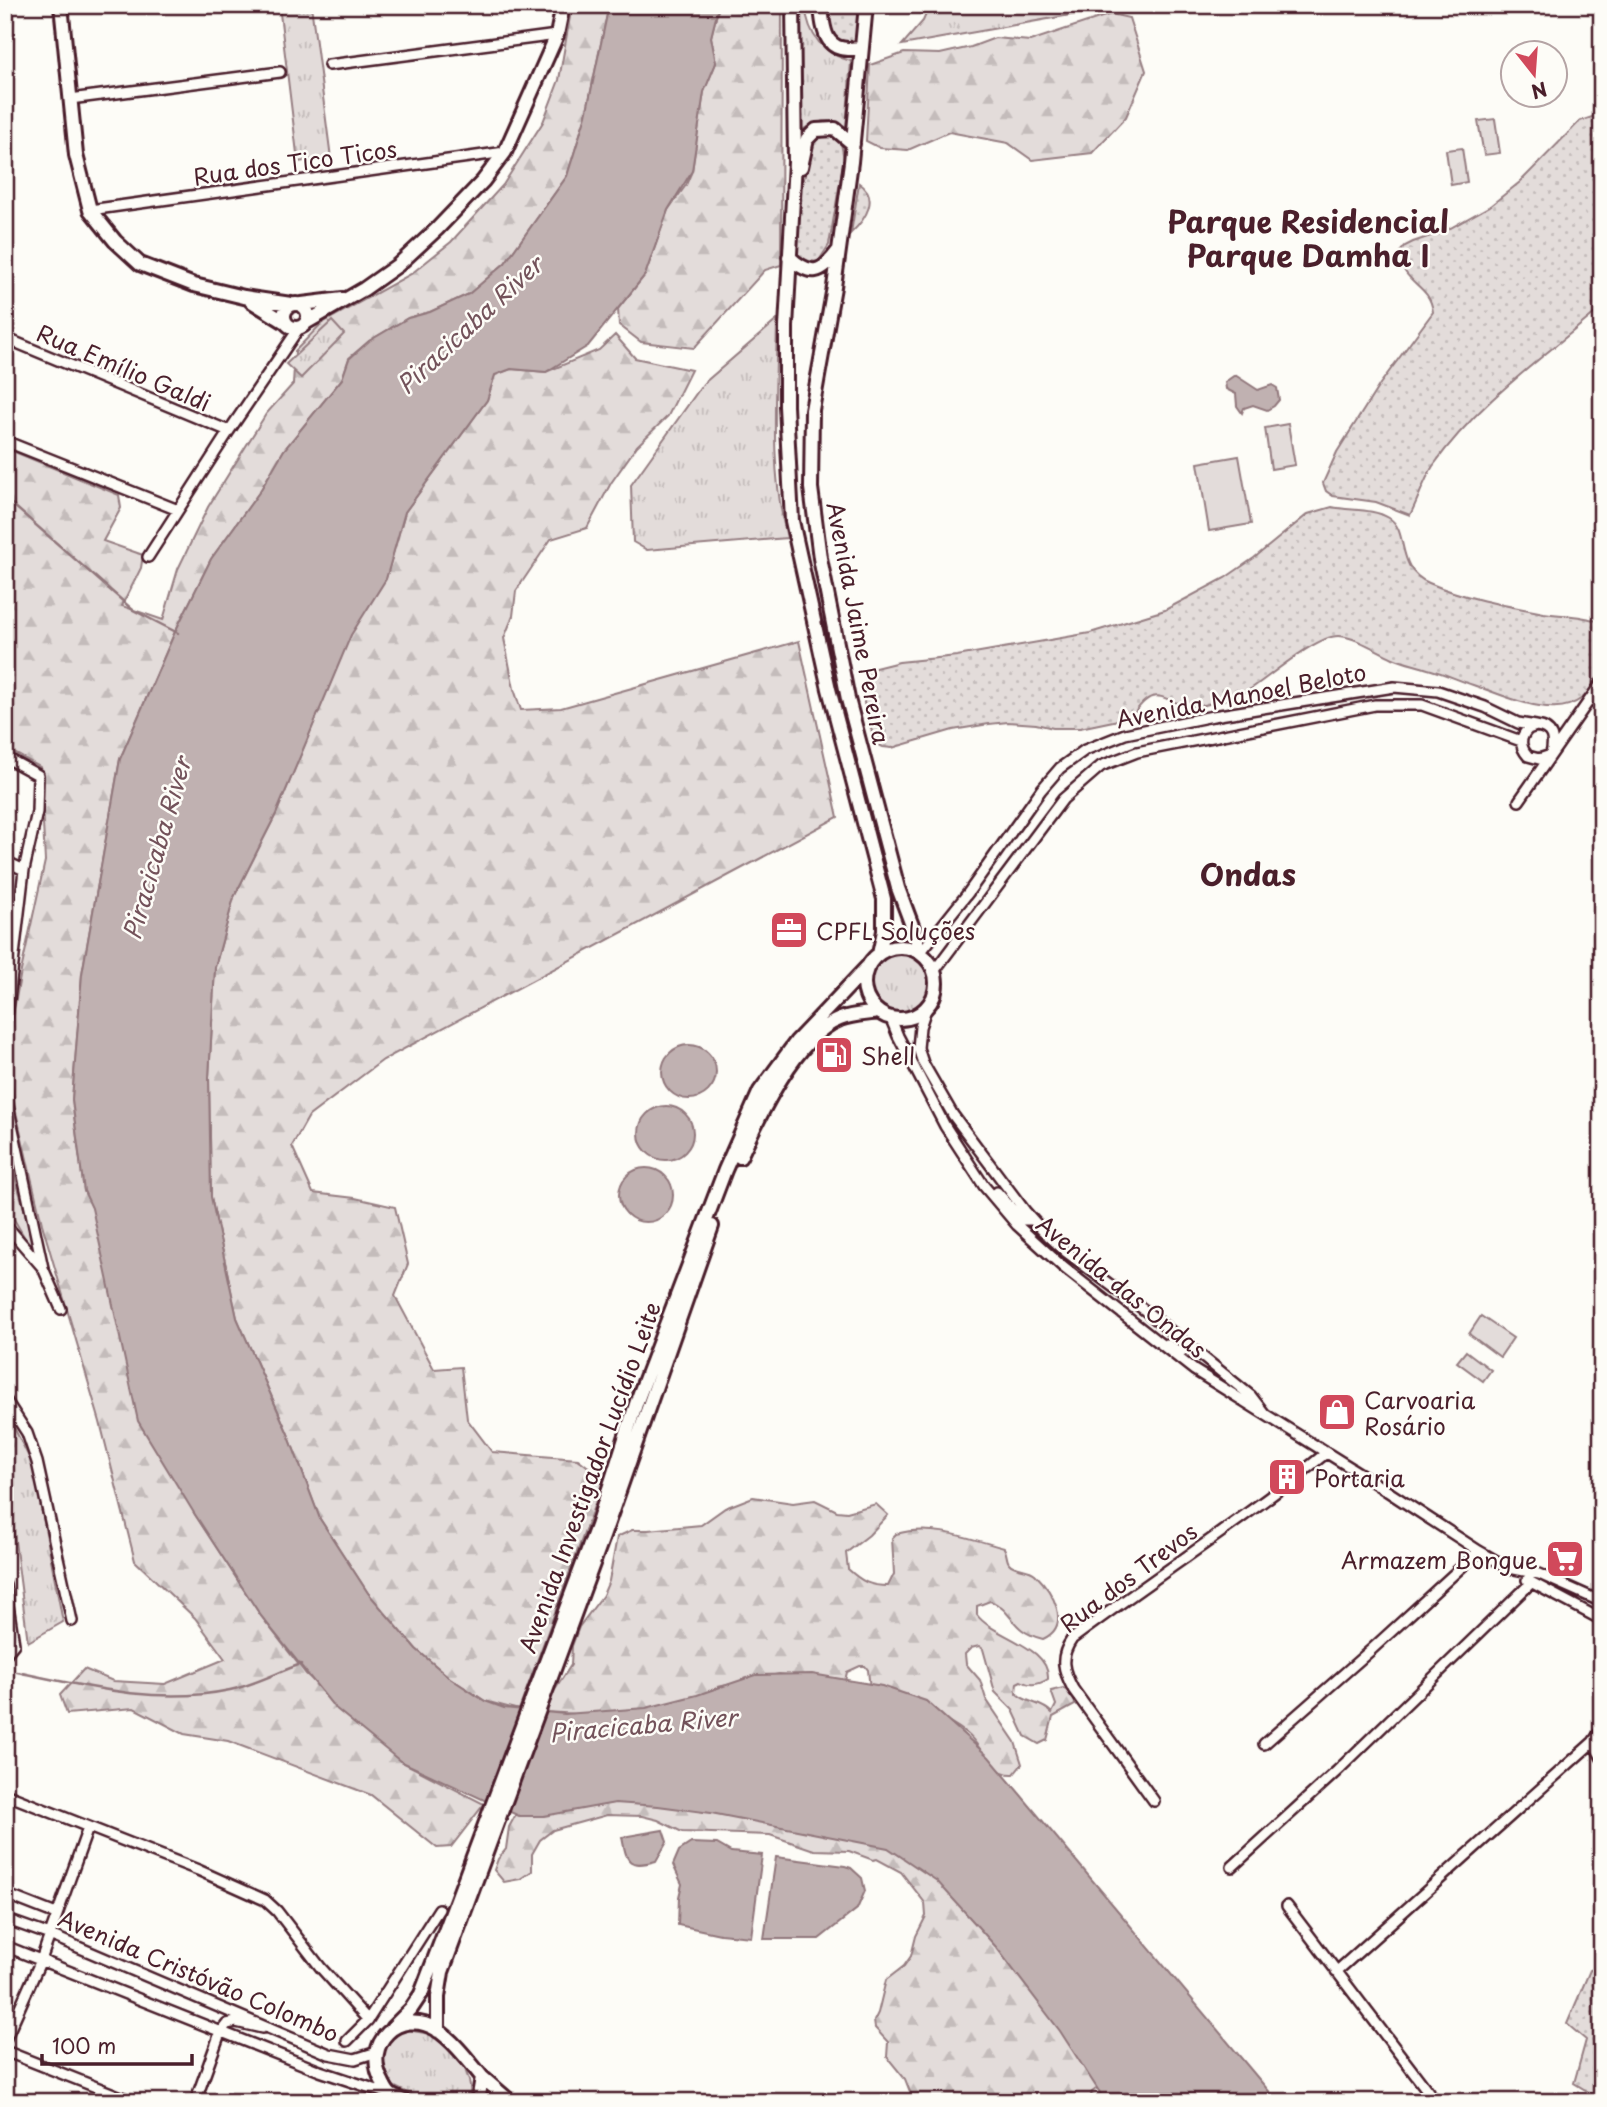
<svg xmlns="http://www.w3.org/2000/svg" width="1607" height="2107" font-family="'Playpen Sans',sans-serif">
<style>
.grass{fill:url(#grass-dots);stroke:#967e82;stroke-width:2}
.forest{fill:url(#forest-firs);stroke:#967e82;stroke-width:2}
.park{fill:url(#park-tufts);stroke:#967e82;stroke-width:2}
.pitch{fill:#e3dcda;stroke:#967e82;stroke-width:2}
.water{fill:#c0b1b1;stroke:#91777b;stroke-width:2}
.lines{fill:none;stroke-linecap:round;stroke-linejoin:round}
.stream{stroke:#91777b;stroke-width:2.5}
.street-casing{stroke:#4a1f2b;stroke-width:14}
.secondary-casing{stroke:#4a1f2b;stroke-width:18}
.street{stroke:#fdfcf7;stroke-width:9}
.secondary{stroke:#fdfcf7;stroke-width:12}
.labels{text-anchor:middle;dominant-baseline:central;stroke-width:5;stroke-linejoin:round;paint-order:stroke}
.street-label{font-size:23px;fill:#4a1f2b;stroke:#fdfcf7}
.poi-label{font-size:23px;fill:#4a1f2b;stroke:#fdfcf7;text-anchor:start}
.water-label{font-size:24px;font-style:italic;fill:#73525a;stroke:#fdfcf7}
.district-label{font-size:30px;font-weight:bold;fill:#4a1f2b;stroke:#fdfcf7}
</style>
<defs>
<pattern id="grass-dots" width="8" height="8" patternUnits="userSpaceOnUse" patternTransform="scale(1.75)"><rect width="8" height="8" fill="#e3dcda"/><path d="M2 2h.1M6 6h.1" fill="none" stroke="#c4bcbb" stroke-width="1.8" stroke-linecap="round"/></pattern>
<pattern id="forest-firs" width="22" height="20" patternUnits="userSpaceOnUse" patternTransform="scale(1.75)"><rect width="22" height="20" fill="#e3dcda"/><path d="M5 1l3.5 6h-7zM16 11l3.5 6h-7z" fill="#c4bcbb"/></pattern>
<pattern id="park-tufts" width="24" height="20" patternUnits="userSpaceOnUse" patternTransform="scale(1.75)"><rect width="24" height="20" fill="#e3dcda"/><path d="M3 7l-1-3M5 7V3M7 7l1-3M15 17l-1-3M17 17v-4M19 17l1-3" fill="none" stroke="#c4bcbb"/></pattern>
</defs>
<rect width="100%" height="100%" fill="#fdfcf7"/>
<filter id="ink" filterUnits="userSpaceOnUse"><feTurbulence type="fractalNoise" baseFrequency=".0143" numOctaves="2"/><feDisplacementMap in="SourceGraphic" scale="14" xChannelSelector="R" yChannelSelector="G"/><feConvolveMatrix kernelMatrix="1 2 1 2 8 2 1 2 1" color-interpolation-filters="sRGB"/></filter>
<g filter="url(#ink)">
<!-- grass -->
<path class="grass" d="M827,5H859C859,18 863,37 853,46C827,39 829,29 827,5Z
M1595,116H1602V307C1544,357 1478,402 1433,466C1423,482 1419,498 1410,515L1376,502L1333,496L1326,491L1323,483L1337,452L1380,384L1433,312C1430,282 1400,285 1400,252L1405,246L1413,242L1445,231L1490,206L1520,182L1580,121Z
M825,136L834,137L841,143L844,159L829,245L818,262L802,260L796,255L799,193L808,167L810,148L816,140Z
M859,183C880,197 866,219 851,233Z
M1332,507C1350,511 1373,508 1389,518C1410,531 1394,568 1429,583C1463,598 1507,606 1544,613C1563,616 1584,615 1602,623C1602,637 1606,658 1601,671C1577,733 1518,700 1473,685C1458,680 1443,673 1428,669C1416,665 1404,663 1393,658C1377,651 1356,637 1339,636C1317,635 1269,677 1249,690C1237,698 1222,700 1209,704C1167,716 1160,672 1132,717L1080,728H1053L1036,724L1008,722L989,724L953,730L892,748L883,747L875,743L864,703L867,670L899,662L957,656L1090,633L1165,610L1225,578L1254,558L1308,514Z
M1602,1966V2100L1574,2083L1586,2040L1567,2024L1590,1970Z"/>
<!-- forest -->
<path class="forest" d="M572,5H609L586,115L567,176L505,263L469,294L430,312L408,318L369,341L349,358L342,379L284,450L260,491L211,559L174,634L120,759L82,974L72,1100L84,1191L92,1207L194,1513L261,1616L306,1674L400,1761L484,1804L451,1847L437,1848L371,1795L228,1741L184,1734L134,1708L67,1714L60,1695L84,1669L113,1681L165,1684L225,1659L195,1618L135,1561L100,1422L42,1224L15,1108L7,1048L21,971L45,861L40,767L5,748V448L119,495L121,508L103,541L143,555L141,568L122,606L163,620L178,569L208,507L266,414L293,384L295,351L322,323L411,274L451,242L503,185L543,122L559,80Z
M719,5H782L781,265L765,270L694,348L641,342L619,325L618,309L645,275L668,210L686,185L692,171L704,91L716,63L711,37Z
M1111,14L1129,18L1146,71L1126,117L1092,153L1032,160L1008,143L949,132L908,150L880,148L866,141L870,65L904,53L940,54L971,47L995,38L1030,41Z
M615,335L635,358L691,370L668,416L637,446L611,483L587,528L551,539L516,591L513,616L504,638L514,689L521,710L561,708L799,641L838,817L383,1060L309,1116L292,1146L313,1193L355,1198L395,1207L408,1264L395,1296L434,1369L461,1367L467,1419L492,1452L578,1459L604,1479L519,1710L485,1701L450,1678L416,1649L368,1593L320,1519L288,1434L237,1318L211,1197L209,1078L215,967L234,897L276,814L352,631L386,578L405,512L487,400L495,375L511,369L546,372L599,350Z
M753,1497L793,1503L815,1500L837,1511L847,1512L876,1504L888,1515L869,1535L846,1553L848,1569C862,1582 870,1586 888,1586L894,1574L892,1538L896,1534C933,1524 968,1538 1004,1548C1007,1552 1006,1559 1009,1563C1015,1570 1028,1568 1035,1574C1052,1591 1073,1625 1043,1639C1009,1631 1014,1610 990,1601L977,1606V1615C993,1637 1050,1646 1048,1679C1039,1685 1030,1686 1021,1681L1017,1683L1016,1693C1025,1703 1042,1702 1052,1713L1056,1705L1051,1691L1063,1688L1074,1696L1075,1705L1053,1717L1047,1740L1039,1744L1025,1736L1013,1710L995,1692L983,1649L979,1646L971,1648L965,1654L966,1664L980,1680L986,1699L1015,1742L1022,1764L1014,1774C988,1775 983,1745 966,1733C939,1712 901,1702 870,1689L868,1670L865,1666H860L847,1672L845,1681L779,1674L718,1687L712,1692L637,1718L547,1712L553,1693L571,1665L572,1646L579,1627L603,1595L609,1581L617,1537L632,1530H648L701,1525L725,1508Z
M612,1787L934,1852L1100,2086L1092,2092L1091,2095L1111,2102H914L905,2079L887,2057L888,2042L875,2028L874,2021L878,2013L886,1980L904,1966L911,1956L916,1936L926,1916L925,1903L901,1872L877,1859L873,1860L849,1851L814,1850L770,1835L682,1832L658,1820L642,1816L607,1815L553,1830L540,1840L532,1854V1871L520,1879L504,1882L494,1870L498,1859L506,1849L509,1827L516,1814Z"/>
<!-- park -->
<path class="park" d="M279,5H311L331,158L298,162Z
M799,5H805C808,34 821,54 851,61L846,129C831,117 815,120 801,131Z
M930,5H1084L1093,11L902,45L923,21Z
M777,320C776,392 769,468 787,538L647,550L633,542L631,485L703,384Z
M332,321L344,334L301,378L286,364Z
M870 984a30 30 0 1 1 60 0a30 30 0 1 1-60 0Z
M5,1141L34,1244L29,1245L5,1204Z
M5,1410L33,1465L63,1622L28,1642L13,1526L5,1495Z
M408,2030C417,2032 428,2033 435,2036C456,2047 477,2080 468,2102H426L393,2086L386,2073L383,2059L387,2043L395,2034Z"/>
<!-- pitch -->
<path class="pitch" d="M1495,119L1500,153L1484,155L1478,121Z
M1462,148L1467,182L1451,185L1446,150Z
M1288,424L1295,465L1271,469L1265,428Z
M1239,456L1251,524L1209,531L1198,463Z
M1481,1316L1513,1338L1500,1357L1469,1334Z
M1466,1351L1491,1370L1483,1381L1457,1362Z"/>
<!-- water -->
<path class="water" d="M609,5H719L711,37L716,63L704,92L692,171L668,210L645,275L588,346L546,372L511,369L495,375L487,400L405,512L386,579L351,635L276,814L234,897L215,967L209,1078L211,1197L237,1318L288,1434L320,1519L368,1593L416,1649L450,1678L485,1701L504,1708L565,1714L646,1708L697,1695L756,1675L812,1674L882,1686L926,1701L989,1757L1278,2102H1106L1060,2031L996,1947L937,1881L888,1848L711,1813L658,1806L615,1803L544,1816H519L400,1761L334,1707L261,1616L194,1513L138,1421L92,1208L84,1191L72,1100L82,974L120,759L174,634L211,559L260,491L284,450L342,379L349,359L369,341L408,318L430,312L469,294L505,263L567,176L586,115Z
M1235,375L1258,390L1272,385L1277,388L1279,400L1274,406L1267,410L1253,405L1244,408L1242,413L1237,406L1236,394L1226,389L1225,382Z
M662 1072a27 27 0 1 1 54 0a27 27 0 1 1-54 0Z
M639 1133a27 27 0 1 1 54 0a27 27 0 1 1-54 0Z
M619 1195a27 27 0 1 1 54 0a27 27 0 1 1-54 0Z
M663,1830L667,1842L656,1861C629,1868 627,1864 622,1837Z
M691,1843L717,1844L731,1852L762,1855L751,1937L720,1934L678,1925L679,1897L682,1884L673,1865L679,1851Z
M776,1857L845,1866L851,1868L862,1878L865,1891L857,1909L819,1939H764Z"/>
<g class="lines">
<!-- stream -->
<path class="stream" d="M5,498L133,610L178,633
M17,1672C87,1687 159,1705 230,1690C254,1685 278,1672 301,1664"/>
<defs>
<path id="street" d="M329,65L557,35
M70,99L280,72
M90,210L505,152
M5,338L229,431
M5,441L178,510
M148,557L229,431L299,328
M1536,726C1554,728 1554,740 1551,755L1539,759L1528,756C1520,747 1519,738 1528,729Z
M5,757L38,775L37,812L24,870L5,1033
M1519,801L1602,682
M5,861L24,870
M920,953L968,893L1041,790L1060,768L1085,750L1125,734L1213,716L1394,687L1438,691L1485,707L1518,723L1536,726
M935,970L1063,799L1101,766L1137,752L1375,705H1422L1521,741
M926,1009L920,1027L918,1048L923,1063L953,1115L1025,1211L1042,1230L1066,1252L1147,1312L1251,1396L1264,1413
M891,1019L898,1036L945,1126L984,1186L1017,1225L1063,1267L1194,1370L1364,1476L1479,1551L1509,1568L1539,1574L1602,1602
M5,1092L43,1268L61,1309
M997,1192L1022,1220H1033
M5,1224L43,1268
M1167,1344L1180,1352L1190,1347
M5,1399L27,1433L37,1462L72,1621
M1527,1580L1602,1620
M5,1585L14,1644L5,1655
M1593,1742L1602,1758
M1264,1744L1371,1650L1479,1551
M5,1794L198,1870L265,1900L277,1911L321,1968L368,2020
M1154,1801L1073,1689C1063,1670 1059,1658 1072,1639C1156,1576 1245,1519 1326,1453
M1232,1867L1337,1771L1531,1583
M5,1894L56,1914
M1287,1906L1436,2102
M5,1919L50,1935L329,2054L355,2059L377,2052
M5,1946L320,2071L389,2094
M1336,1972L1593,1742L1602,1729
M5,2040L41,1960L88,1828
M347,2041L368,2020L439,1909
M5,2051L134,2102
M195,2102L220,2033L227,2024L236,2022L262,2028"/>
<path id="secondary" d="M61,5L76,155L90,210L115,241L140,264L194,285L244,297L291,304
M793,5L795,162L786,327V406L792,521L829,689L884,899V931L879,954
M821,5C823,34 827,56 862,47
M866,5L851,162L834,287L812,410L811,488L820,558L848,699L898,888L917,939V951
M801,167L807,139L816,130L835,129L853,144
M789,257C811,277 821,274 838,251
M251,301L285,322
M284 316a12 12 0 1 1 24 0a12 12 0 1 1-24 0Z
M302,304L343,299
M307,322L364,289L398,265L437,229L483,181L505,152L557,35L563,5
M864 983a36 36 0 1 1 72 0a36 36 0 1 1-72 0Z
M740,1157C759,1116 796,1036 840,1019C852,1014 866,1014 878,1012
M392,2028L411,2009L421,1994L447,1926L597,1526L637,1401L725,1170L760,1091L796,1042L869,965
M438,2031V1997L442,1972L604,1534L712,1226
M482,2077L511,2102
M406,2102C402,2100 395,2098 391,2095C387,2092 384,2085 382,2081C362,2044 399,2007 436,2029C454,2041 468,2060 482,2077L478,2102"/>
</defs>
<!-- street casing -->
<use href="#street" class="street-casing"/>
<!-- secondary casing -->
<use href="#secondary" class="secondary-casing"/>
<!-- street -->
<use href="#street" class="street"/>
<!-- secondary -->
<use href="#secondary" class="secondary"/>
</g>
</g>
<!-- icons -->
<defs>
<symbol id="office-square" viewBox="-11 -11 22 22"><rect x="-9" y="-9" width="18" height="18" rx="4" fill="#d1495b" stroke="#fdfcf7"/><path d="M-6-3h4V-5.5h4V-3h4V5H-6ZM-1-4.5V-3h2v-1.5ZM-6 0V1H6V0Z" fill="#fff"/></symbol>
<symbol id="fuel-square" viewBox="-11 -11 22 22"><rect x="-9" y="-9" width="18" height="18" rx="4" fill="#d1495b" stroke="#fdfcf7"/><path d="M-5.5-6h7V0h2V4h1.3V-2.5L3-4.5l.8-.8L6-3V5H2.5V1h-1V6h-7ZM-4.2-4.7v3.2H.2V-4.7Z" fill="#fff"/></symbol>
<symbol id="shop-square" viewBox="-11 -11 22 22"><rect x="-9" y="-9" width="18" height="18" rx="4" fill="#d1495b" stroke="#fdfcf7"/><path d="M-5-2.5h2.3a2.7 3.5 0 0 1 5.4 0H5L5.5 6h-11ZM-1.5-2.5h3a1.5 2.3 0 0 0-3 0Z" fill="#fff"/></symbol>
<symbol id="building-square" viewBox="-11 -11 22 22"><rect x="-9" y="-9" width="18" height="18" rx="4" fill="#d1495b" stroke="#fdfcf7"/><path d="M-4-6H4V6H1V3H-1V6H-4ZM-2.5-4.3h1.7v1.8h-1.7ZM.8-4.3h1.7v1.8H.8ZM-2.5-1h1.7V.8h-1.7ZM.8-1h1.7V.8H.8Z" fill="#fff"/></symbol>
<symbol id="supermarket-square" viewBox="-11 -11 22 22"><rect x="-9" y="-9" width="18" height="18" rx="4" fill="#d1495b" stroke="#fdfcf7"/><path d="M-6-5.5h2.5l.6 2H6L4.5 2H-2.5L-4.4-4H-6ZM-1.5 3.2a1.3 1.3 0 1 0 .1 0ZM3 3.2a1.3 1.3 0 1 0 .1 0Z" fill="#fff"/></symbol>
</defs>
<g fill-rule="evenodd">
<use href="#office-square" x="767" y="908" width="44" height="44"/>
<use href="#fuel-square" x="812" y="1033" width="44" height="44"/>
<use href="#shop-square" x="1315" y="1390" width="44" height="44"/>
<use href="#building-square" x="1265" y="1455" width="44" height="44"/>
<use href="#supermarket-square" x="1543" y="1537" width="44" height="44"/>
</g>
<g class="labels">
<!-- street labels -->
<g class="street-label">
<text transform="translate(295 162) rotate(-8)">Rua dos Tico Ticos</text>
<text transform="translate(124 367) rotate(23)">Rua Emílio Galdi</text>
<text transform="translate(859 623) rotate(79)">Avenida Jaime Pereira</text>
<text transform="translate(1241 695) rotate(-11)">Avenida Manoel Beloto</text>
<text transform="translate(1122 1286) rotate(39)">Avenida das Ondas</text>
<text transform="translate(589 1477) rotate(-70)">Avenida Investigador Lucídio Leite</text>
<text transform="translate(1128 1577) rotate(-37)">Rua dos Trevos</text>
<text transform="translate(199 1975) rotate(23)">Avenida Cristóvão Colombo</text>
</g>
<!-- poi labels -->
<g class="poi-label">
<text x="816" y="930">CPFL Soluções</text>
<text x="861" y="1055">Shell</text>
<text x="1364" y="1399">Carvoaria<tspan x="1364" dy="26">Rosário</tspan></text>
<text x="1314" y="1477">Portaria</text>
<text x="1538" y="1559" text-anchor="end">Armazem Bongue</text>
</g>
<!-- water labels -->
<g class="water-label">
<text transform="translate(469 324) rotate(-43)">Piracicaba River</text>
<text transform="translate(156 848) rotate(-74)">Piracicaba River</text>
<text transform="translate(643 1724) rotate(-5)">Piracicaba River</text>
</g>
<!-- district labels -->
<g class="district-label">
<text x="1308" y="220">Parque Residencial<tspan x="1308" dy="34">Parque Damha I</tspan></text>
<text x="1248" y="873">Ondas</text>
</g>
</g>
<!-- margin -->
<rect width="1607" height="2107" fill="none" stroke="#fdfcf7" stroke-width="28"/>
<rect x="14" y="14" width="1579" height="2079" fill="none" stroke="#4a1f2b" stroke-width="2.5" filter="url(#ink)"/>
<!-- north arrow -->
<g transform="translate(1534 74) rotate(163)"><circle r="33" fill="#fdfcf7" stroke="#b5a4a5" stroke-width="2"/>
<path d="M0-5L12 26L0 18L-12 26Z" fill="#d1495b"/>
<text y="-10" font-size="19" font-weight="bold" text-anchor="middle" fill="#4a1f2b">N</text>
</g>
<!-- scale -->
<path d="M42 2054v10h150v-10" fill="none" stroke="#4a1f2b" stroke-width="3.5"/>
<text x="52" y="2054" font-size="21" fill="#4a1f2b" stroke="#fdfcf7" stroke-width="5" paint-order="stroke">100 m</text>
</svg>
